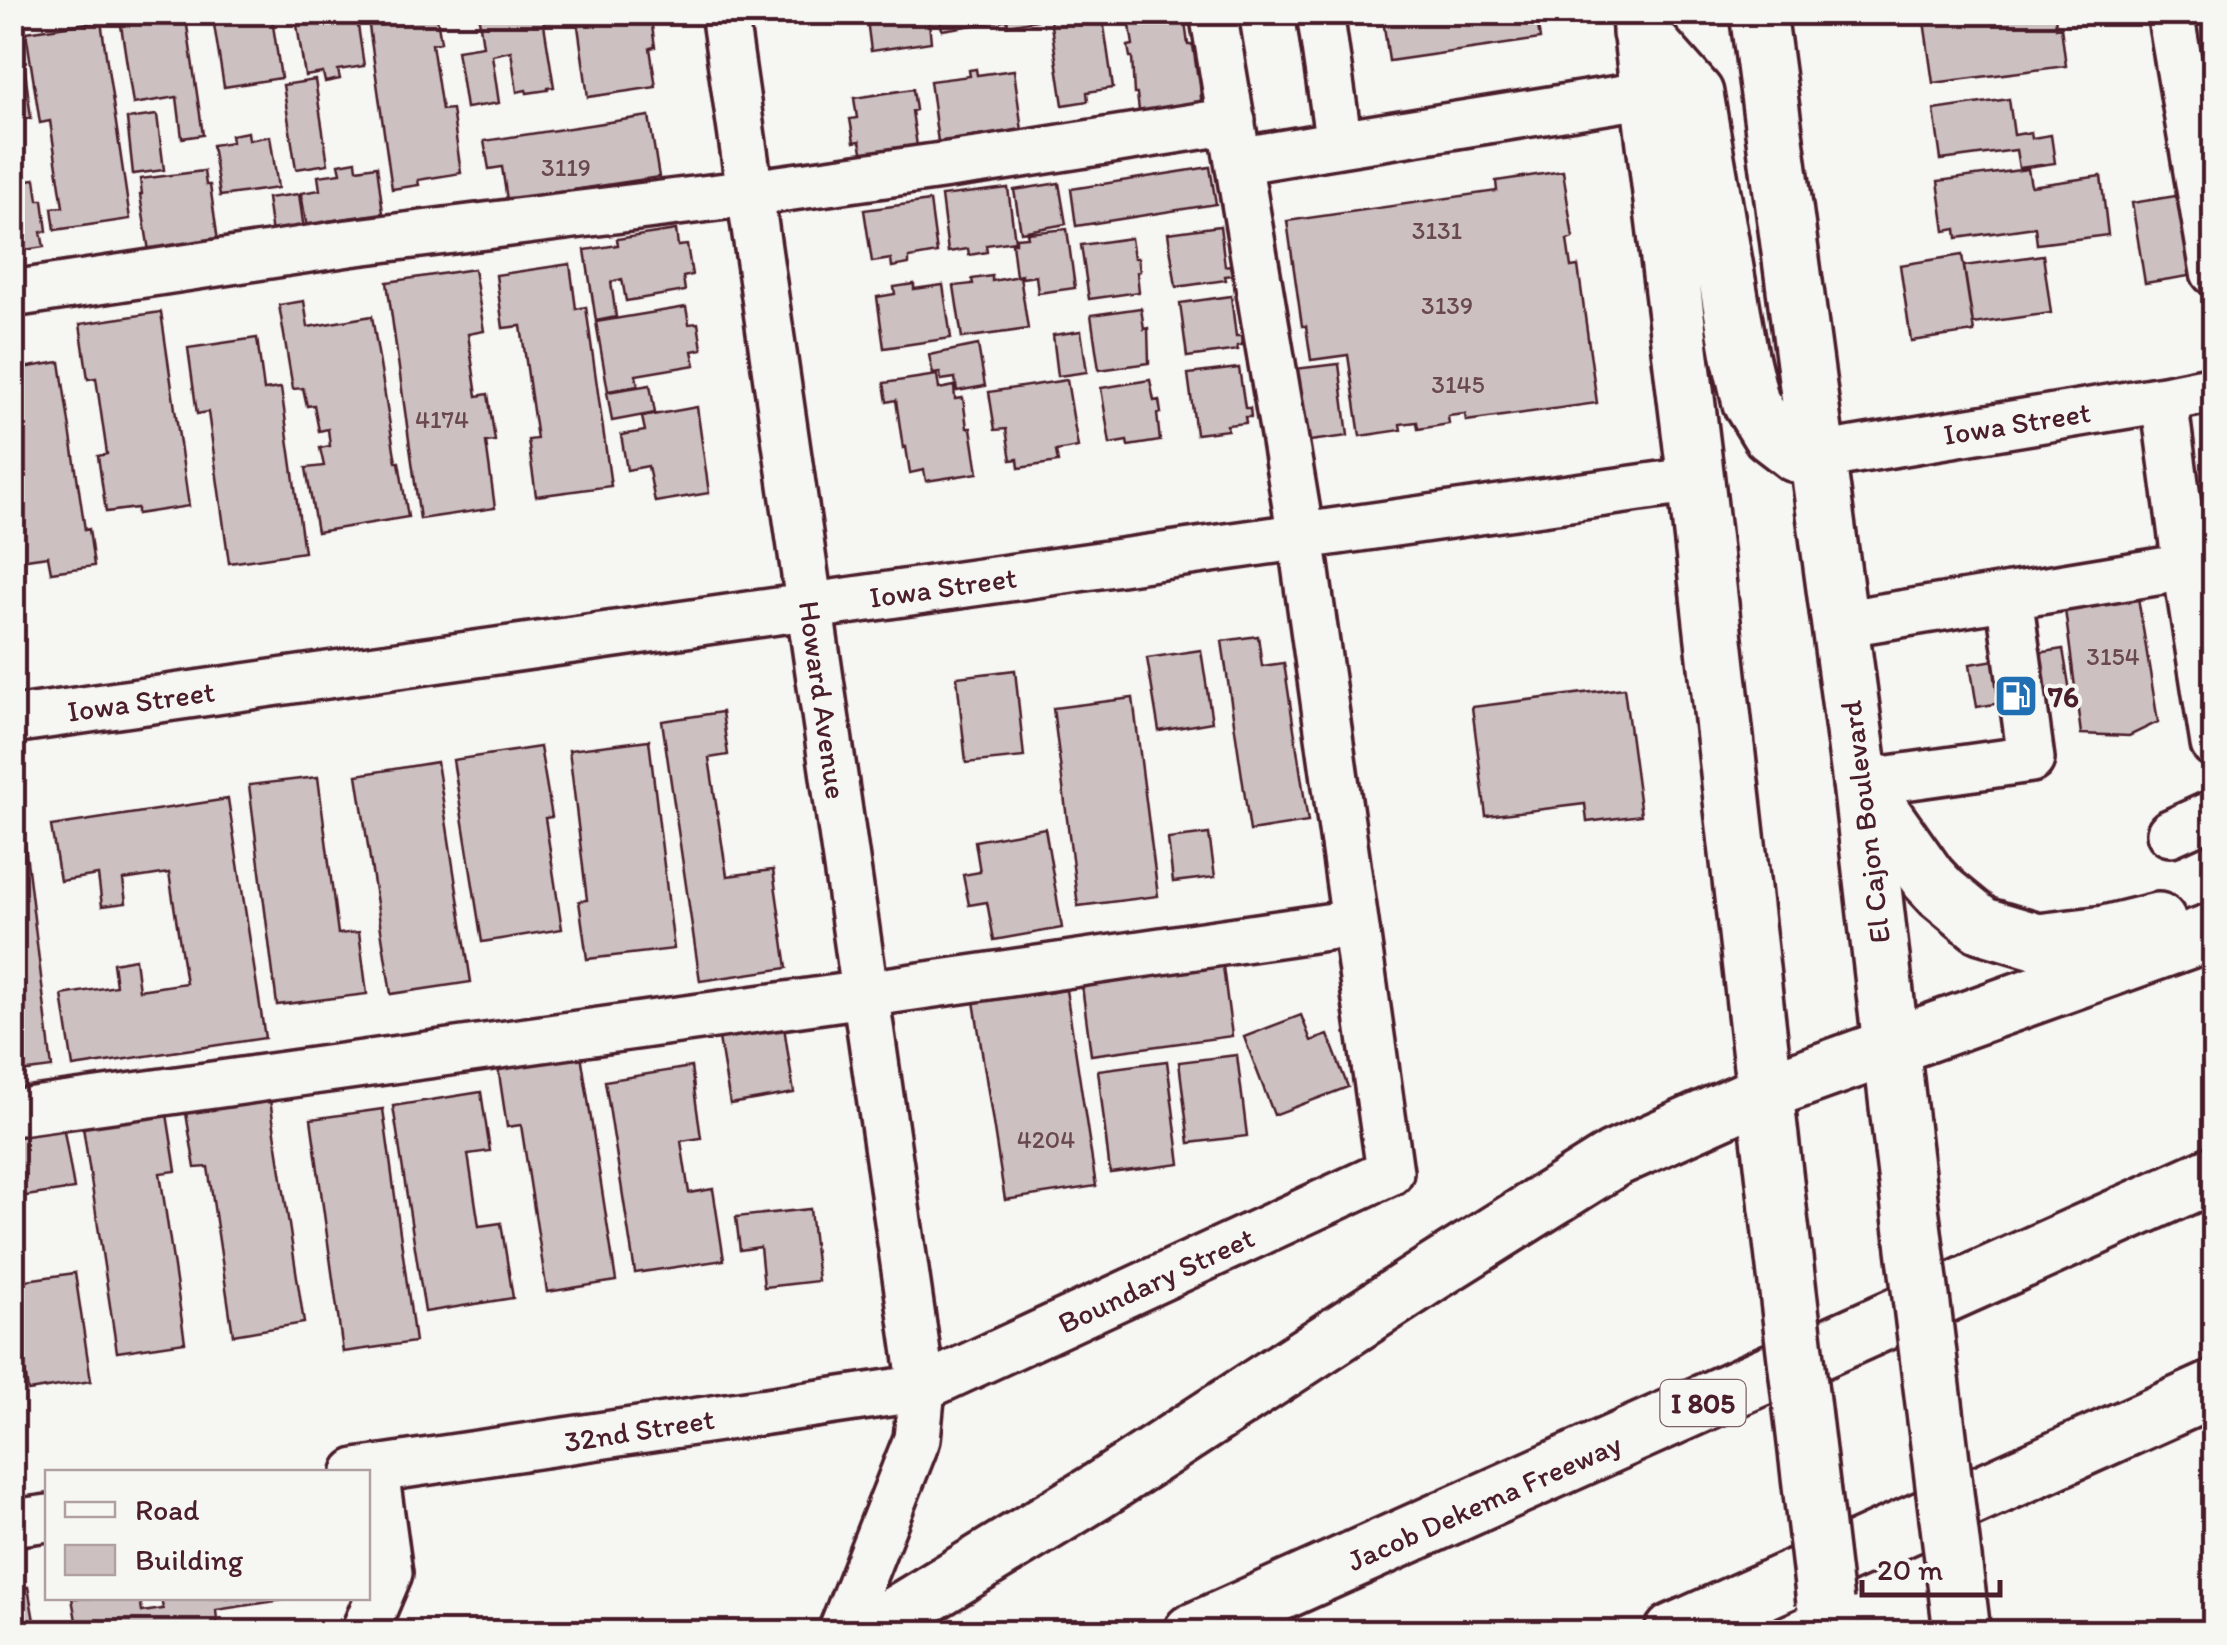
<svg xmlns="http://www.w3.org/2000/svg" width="2227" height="1645" font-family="Itim,sans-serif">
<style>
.building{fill:#ccc1c0;stroke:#4a1f2b;stroke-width:2.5}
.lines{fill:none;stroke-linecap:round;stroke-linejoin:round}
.minor-casing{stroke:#4a1f2b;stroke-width:52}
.major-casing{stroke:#4a1f2b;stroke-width:62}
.highway-casing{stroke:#4a1f2b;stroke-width:62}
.minor{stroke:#f6f6f2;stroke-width:45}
.major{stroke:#f6f6f2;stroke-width:55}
.highway{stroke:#f6f6f2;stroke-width:55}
.major-bridge-casing{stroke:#4a1f2b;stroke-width:62;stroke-linecap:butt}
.major-bridge{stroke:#f6f6f2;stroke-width:55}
.labels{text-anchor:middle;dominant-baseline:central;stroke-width:8;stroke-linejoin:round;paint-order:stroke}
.number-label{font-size:25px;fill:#6a4850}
.shield{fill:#f6f6f2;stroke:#7e6067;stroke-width:2.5}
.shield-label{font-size:28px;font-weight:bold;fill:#4a1f2b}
.street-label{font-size:30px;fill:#4a1f2b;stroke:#f6f6f2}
.poi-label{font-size:30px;font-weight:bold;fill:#4a1f2b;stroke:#f6f6f2;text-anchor:start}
</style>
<rect width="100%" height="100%" fill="#f6f6f2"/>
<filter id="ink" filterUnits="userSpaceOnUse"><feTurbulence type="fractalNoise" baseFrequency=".01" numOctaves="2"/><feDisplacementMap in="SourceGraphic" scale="20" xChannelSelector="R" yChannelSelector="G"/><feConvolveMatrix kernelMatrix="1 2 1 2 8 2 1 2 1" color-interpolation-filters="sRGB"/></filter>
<g filter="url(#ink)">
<!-- building -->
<path class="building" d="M119,12H163V15L185,12L203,135L182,138L177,97L133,104Z
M212,12H271L281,78L224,87Z
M295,12H356L364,66L338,70L340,79L325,82L323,73L305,76Z
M367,12H436L441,42L432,44L442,110L452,109L461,173L418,180L419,185L392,189Z
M478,12H542L554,87L548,88V90L527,93L526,90L517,92L511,51L492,55L499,103L466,108L457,50L483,46Z
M576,12H650L655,47L650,48L656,87L588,97Z
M866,12H928L931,42L871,51Z
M939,12H1004L1005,20L942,30Z
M1006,12H1036L1037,20L1008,25Z
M1049,12H1102L1113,88L1087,92L1088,101L1063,105Z
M1128,12H1188L1184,14L1188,45H1193L1197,73H1199L1202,111L1140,119L1137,94H1134L1132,57H1130L1128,46L1133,45Z
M1382,12H1536L1540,39L1389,61Z
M1989,12H2055L2056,28L2061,27L2066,66L1933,83L1924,21Z
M101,21L130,219L55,230L52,208L63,207L50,121L40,123L26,32Z
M19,22L31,118L12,120V23Z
M976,69L977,75L1014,70L1022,131L938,142L930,81L970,76L969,70Z
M315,80L328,164L296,169L283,85Z
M913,89L916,110L912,111L918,153L864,161L860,141L854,142L850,119L857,118L854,98Z
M2009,99L2014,135L2031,132L2032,138L2051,135L2055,163L2019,168L2016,150L1941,160L1934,110Z
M157,115L164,170L133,174L127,119Z
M649,116L659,177L507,200L502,167L489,169L484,141Z
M248,132L249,140L270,136L278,188L220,196L212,145L232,142L231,135Z
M356,161L357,169L377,166L383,213L327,221L329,231L308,234L301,193L320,190L318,176L341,173L339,164Z
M1210,167L1216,204L1076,226L1071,189Z
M2028,169L2031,186L2101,176L2108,235L2037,244L2035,227L1957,238L1956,229L1945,231L1938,181Z
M204,171L206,185H210L218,241L149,251L140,195L142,194L140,179Z
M1563,171L1573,238L1567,240L1571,267L1578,266L1597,403L1466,421L1465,414L1448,416L1449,424L1418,429L1417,422L1400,424L1401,430L1360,436L1348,355L1311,360L1306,326H1302L1287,221L1497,191L1496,181Z
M35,179L38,200H43L47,231L41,232L44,247L12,252V182Z
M1059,183L1066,224L1021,232L1014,190Z
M1008,188L1015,241L986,245L987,252L969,255L968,249L948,252L941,196Z
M299,194L305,237L273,241L267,198Z
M2182,195L2195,275L2145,283L2132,203Z
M930,201L937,253L909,258V264L892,267L891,259L872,262L864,210Z
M1220,226L1225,266L1230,265L1232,275L1225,276L1226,280L1176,287L1168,233Z
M1067,229L1075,288L1038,293L1036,276L1022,278V275L1016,276L1012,243H1016V238L1028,237L1027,233Z
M676,230L678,246L687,245L692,275L683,277L685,291L626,301L622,279L611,282L616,317L596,321L585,250L618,245L617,239Z
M1131,238L1134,258H1138L1140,271L1137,272L1139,292L1089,299L1081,245Z
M1962,255L1974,332L1911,341L1900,265Z
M2043,255L2051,313L1973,324L1964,266Z
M570,264L576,309L586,307L611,486L536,496L528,440L537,439L521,326L503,328L496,275Z
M474,269L484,331L468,334L477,396L488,394L495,441L486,442L495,508L420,519L387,282Z
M992,276V281L1020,276L1028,329L962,338L954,286L973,284L972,279Z
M914,284V289L943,285L951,338L884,348L877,297L895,294L894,287Z
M1231,296L1236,336H1241L1242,345L1237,346L1238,350L1187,357L1180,303Z
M304,301L308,327L372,316L396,462H399L408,517L317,532L306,468L324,466L320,448L330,446L328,429L319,431L314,405L307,406L303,388L293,389L279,305Z
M686,307L689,324L698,323L702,349L692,351L695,365L636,375L638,386L608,391L596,322Z
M1141,308L1144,329L1148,328L1149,363L1099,370L1091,315Z
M161,312L189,506L137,514V508L106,512L98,456L107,454L96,378L88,379L80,324Z
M1081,331L1087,372L1058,376L1053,335Z
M257,338L264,390L281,388L304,552L229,563L208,412L197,414L188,348Z
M978,345L985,386L957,391L955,378L941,380L940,373L933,374L929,355Z
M60,362L85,530L89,529L94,566L51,572L48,556L12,561V370L17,390L25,389L22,368Z
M1339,364L1348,436L1302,442L1294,369Z
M1239,368L1245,408H1250L1251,417H1245L1246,423L1227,425L1228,430L1196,434L1188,374Z
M937,375L939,389L954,386L955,399L963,398L967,428H971L978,473L926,481L924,470L910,473L906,447L903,448L896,400L887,402L884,383Z
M1067,380L1078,447L1056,451L1058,462L1019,468L1018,459L1011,460L1006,429L995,430L989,392Z
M1150,380L1154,401L1159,400L1161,413L1157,414L1160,441L1128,446L1127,441L1110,444L1101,388Z
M650,385L655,413L612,421L607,392Z
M697,407L709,493L655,502L648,466L627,470L621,435L645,431L642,417Z
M2136,585L2158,722L2129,736L2081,734L2063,594Z
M1258,636L1262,666L1284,663L1308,822L1250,831L1222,641Z
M2063,649L2070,691L1977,707L1970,664Z
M1201,650L1212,722L1159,731L1147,658Z
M1015,670L1024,757L966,763L957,677Z
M1624,688L1641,815L1587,822L1585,804L1486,816L1472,707Z
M1133,698L1158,896L1078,906L1053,708Z
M722,712L728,755L709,758L727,876L773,870L787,968L700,981L662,721Z
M649,740L674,949L587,959L579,901L587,900L569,750Z
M540,747L552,817L545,818L562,929L482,942L453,760Z
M437,762L471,982L391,994L357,775Z
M318,777L338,934L359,932L367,994L277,1005L249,785Z
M228,799L265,1038L73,1067L62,995L116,986L113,963L135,959L139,990L186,983L169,873L123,880L126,903L102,906L98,875L60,881L51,826Z
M1045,828L1062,928L994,940L987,902L969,905L963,875L980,872L975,841Z
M1209,834L1215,877L1173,882L1168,839Z
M25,844L52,1068L12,1073V846Z
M1222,959L1232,1036L1091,1055L1081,978Z
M1066,990L1096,1186L1005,1200L974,1001L1023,993V997Z
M1301,1015L1311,1041L1328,1035L1348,1087L1274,1115L1244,1037Z
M783,1020L794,1093L730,1104L718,1032Z
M581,1054L616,1281L547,1292L521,1125L507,1127L498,1067Z
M1237,1055L1247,1136L1189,1143L1179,1062Z
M1167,1061L1180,1164L1110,1173L1098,1070Z
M691,1067L701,1138L681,1141L689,1193L713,1189L724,1260L635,1273L605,1081Z
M481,1092L490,1151L468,1154L479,1226L501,1223L513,1298L425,1312L393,1106Z
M270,1100L304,1323L233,1335L208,1167L195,1168L186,1113Z
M383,1109L415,1342L343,1352L311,1119Z
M167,1114L176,1171L160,1173L185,1342L117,1352L83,1127Z
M63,1125L74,1189L12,1198V1133Z
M810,1209L818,1281L764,1287L760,1247L740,1250L736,1217Z
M75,1273L91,1381L28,1391L12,1282Z
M28,1587L36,1632H12V1589Z
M72,1598H140L142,1612L163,1609L161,1598H296L216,1610L218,1630L201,1632H78Z"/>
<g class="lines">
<defs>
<path id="minor" d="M724,12L922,1388L917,1439L841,1632
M2170,12L2214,272
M1339,144L1649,94
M1238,161L1339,144L1320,12
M12,294L349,243L750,193L984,160L1232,121
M1819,456L2164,399L2214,389
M2186,567L2214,744
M1840,624L2186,567L2164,399
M12,720L1696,480
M1861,783L2031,759L2009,596
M2170,833L2214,813
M12,1113L865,994L1354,923
M356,1472L922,1388L1390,1172L1301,536L1213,12
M12,1523L48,1518
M364,1632L389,1573L375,1470"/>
<path id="major" d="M1639,12L1696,480L1778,1208
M1758,12L1861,783L1903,1150
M1641,33L1695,94L1740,356L1751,403L1770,434L1796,454L1819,456"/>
<path id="highway" d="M1861,783L1928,878L1942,893L1981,925L2038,942L2105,934L2158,921
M867,1632L1098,1491L1434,1272L1614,1159L1764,1092L2214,931
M1192,1632L2214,1174
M1673,1632L2214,1389"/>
</defs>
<!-- minor casing -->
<use href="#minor" class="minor-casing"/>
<!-- major casing -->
<use href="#major" class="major-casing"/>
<!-- highway casing -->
<use href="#highway" class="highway-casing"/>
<!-- minor -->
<use href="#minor" class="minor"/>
<!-- major -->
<use href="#major" class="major"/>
<!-- highway -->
<use href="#highway" class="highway"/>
<defs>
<path id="major-bridge" d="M1903,1150L1962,1632
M1778,1208L1825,1602"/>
</defs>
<!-- major-bridge casing -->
<use href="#major-bridge" class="major-bridge-casing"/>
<!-- major-bridge -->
<use href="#major-bridge" class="major-bridge"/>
</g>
</g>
<!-- icons -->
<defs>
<symbol id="fuel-square" viewBox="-11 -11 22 22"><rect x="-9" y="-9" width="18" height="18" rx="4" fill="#1f6fb2" stroke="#f6f6f2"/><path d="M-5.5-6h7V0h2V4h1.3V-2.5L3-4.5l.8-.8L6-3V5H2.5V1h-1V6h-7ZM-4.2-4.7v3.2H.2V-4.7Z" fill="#fff"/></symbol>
</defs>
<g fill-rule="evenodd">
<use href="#fuel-square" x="1991" y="671" width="50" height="50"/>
</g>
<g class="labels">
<!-- number labels -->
<g class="number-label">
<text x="566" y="167">3119</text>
<text x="1437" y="230">3131</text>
<text x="1447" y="305">3139</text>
<text x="1458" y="384">3145</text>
<text x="442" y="419">4174</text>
<text x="2113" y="656">3154</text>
<text x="1046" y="1139">4204</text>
</g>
<!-- shield labels -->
<rect class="shield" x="1660.5" y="1380" width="85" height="46" rx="8"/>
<g class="shield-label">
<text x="1703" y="1403">I 805</text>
</g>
<!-- street labels -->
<g class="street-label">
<text transform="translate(2017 423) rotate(-9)">Iowa Street</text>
<text transform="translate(943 587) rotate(-8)">Iowa Street</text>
<text transform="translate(823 700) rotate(82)">Howard Avenue</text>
<text transform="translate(141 701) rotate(-8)">Iowa Street</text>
<text transform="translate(1865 822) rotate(-97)">El Cajon Boulevard</text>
<text transform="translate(1156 1280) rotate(-25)">Boundary Street</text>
<text transform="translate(639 1430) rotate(-9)">32nd Street</text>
<text transform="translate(1484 1502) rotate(-24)">Jacob Dekema Freeway</text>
</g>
<!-- poi labels -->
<g class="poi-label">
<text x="2048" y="696">76</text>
</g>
</g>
<!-- margin -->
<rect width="2227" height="1645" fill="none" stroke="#f6f6f2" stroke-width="50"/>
<rect x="25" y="25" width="2177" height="1595" fill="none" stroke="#4a1f2b" stroke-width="4" filter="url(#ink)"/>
<!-- legend -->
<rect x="45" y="1470" width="325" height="130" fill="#f6f6f2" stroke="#b1a0a2" stroke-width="2.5"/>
<rect x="65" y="1502" width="50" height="15" fill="#f6f6f2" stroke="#b1a0a2" stroke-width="2.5"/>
<text x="135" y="1520" font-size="30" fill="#4a1f2b">Road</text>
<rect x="65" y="1545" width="50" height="30" fill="#ccc1c0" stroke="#b1a0a2" stroke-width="2.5"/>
<text x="135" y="1570" font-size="30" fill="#4a1f2b">Building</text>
<!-- scale -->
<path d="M1862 1580v15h138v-15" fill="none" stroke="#4a1f2b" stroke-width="5"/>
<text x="1877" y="1580" font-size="30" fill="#4a1f2b" stroke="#f6f6f2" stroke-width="8" paint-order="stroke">20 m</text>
</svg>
